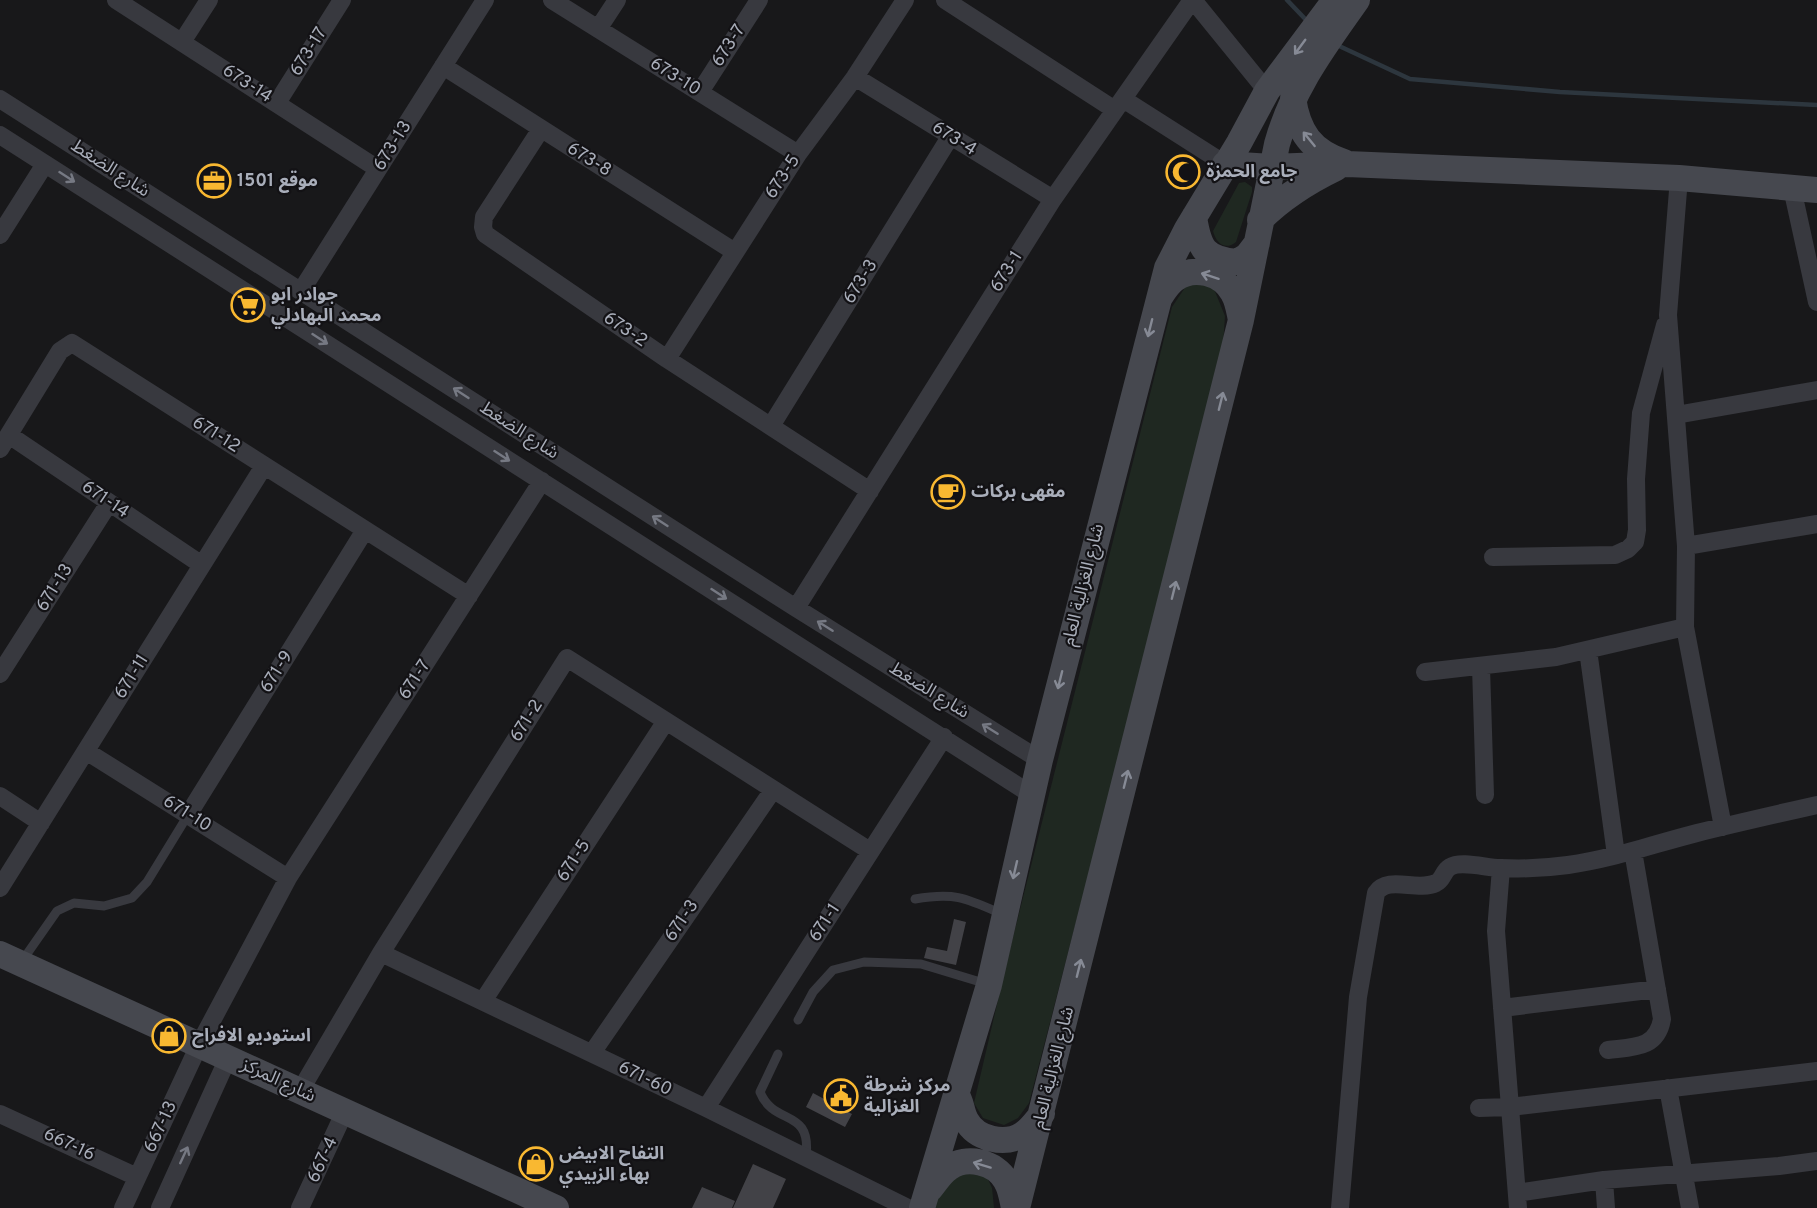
<svg xmlns="http://www.w3.org/2000/svg" width="1817" height="1208" font-family="Overpass,'Noto Sans Arabic',sans-serif">
<style>
.green{fill:#1f2821}
.lines{fill:none;stroke-linecap:round;stroke-linejoin:round}
.stream{stroke:#2d363e;stroke-width:4.5}
.building{fill:#424247}
.lane{stroke:#38393f;stroke-width:9}
.street{stroke:#38393f;stroke-width:18}
.secondary{stroke:#46484f;stroke-width:26}
.oneway{stroke:#868a95}
.oneway2{stroke:#767983}
.labels{text-anchor:middle;dominant-baseline:central;stroke-width:4.5;stroke-linejoin:round;paint-order:stroke}
.street-label{font-size:18px;fill:#a9aeba;stroke:#131215}
.poi-label{font-size:18px;font-weight:bold;fill:#a9aeba;stroke:#131215;text-anchor:start}
</style>
<rect width="100%" height="100%" fill="#18181a"/>
<!-- green -->
<path class="green" d="M1245,182L1252,187V192L1236,242C1225,251 1216,243 1213,231L1239,183Z
M1199,282L1214,289L1225,316L1222,360L1029,1103L1018,1118L1004,1125L983,1118L974,1103L1008,957L1172,307L1186,286Z
M948,1169L986,1175L992,1188L994,1208H932Z"/>
<g class="lines">
<!-- stream -->
<path class="stream" d="M1287,0L1308,22
M1337,45L1410,79L1560,92L1817,105"/>
</g>
<!-- building -->
<path class="building" d="M954,919L966,922L956,965L924,958L927,947L947,951Z
M813,1093L852,1114L845,1127L806,1107Z
M753,1164L786,1179L773,1208H733Z
M702,1187L735,1201L732,1208H692Z"/>
<g class="lines">
<!-- lane -->
<path class="lane" d="M915,899C955,892 966,898 1002,914
M22,961L57,911L74,903L104,906L132,898L147,882L188,815
M798,1020L813,992L833,970L864,962L921,964L987,984
M778,1054L760,1092C774,1127 812,1107 806,1157"/>
<!-- street -->
<path class="street" d="M116,0L378,169
M552,0L798,154
M1193,0L1267,91
M598,29L617,0
M182,42L209,0
M443,66L735,252
M855,77L1053,199
M700,92L759,0
M0,99L796,608L1040,760
M1123,99L1225,164
M277,103L342,0
M1115,110L1192,0
M541,129L484,217L483,227L485,234L667,359L870,491
M0,135L1032,795
M1679,178L1668,315L1686,546L1685,627L1723,827
M1792,188L1817,302
M0,235L45,164
M301,291L485,0
M667,359L798,154L855,77L905,0
M1676,415L1817,390
M771,426L950,137
M9,435L202,565
M0,449L60,351L72,343L469,596
M1686,546L1817,524
M1493,557L1615,555L1628,549L1635,542L1637,530L1636,479L1641,413L1665,325
M796,608L1053,199L1115,110L945,0
M1588,650L1616,855
M1481,667L1485,795
M1425,672L1556,657L1685,627
M0,674L109,503
M86,751L288,878
M0,796L41,823
M188,815L365,530
M1501,868L1496,931L1518,1208
M0,888L264,466
M381,953L706,1108L908,1208
M483,1001L666,721
M1502,1008L1657,989
M1608,1050C1633,1047 1657,1049 1662,1019L1633,851
M592,1053L773,790
M1668,1088L1690,1208
M300,1091L381,953L567,658L870,851
M706,1108L944,737
M1479,1108L1510,1107L1817,1071
M0,1114L137,1177
M1604,1180L1606,1208
M1517,1193L1604,1180L1779,1166L1817,1161
M123,1208L199,1045L288,878L542,481
M160,1208L228,1058
M300,1208L345,1111
M1340,1208L1358,997L1376,893C1388,875 1417,892 1436,883C1443,880 1443,871 1450,867C1461,860 1487,868 1500,868C1522,869 1547,868 1568,865C1612,859 1654,844 1697,833C1737,823 1777,814 1817,805"/>
<!-- secondary -->
<path class="secondary" d="M1293,98C1298,132 1311,151 1344,162
M1225,164L1272,167L1347,164L1679,178L1817,190
M1194,217C1199,248 1204,259 1237,262L1247,256L1257,243
M1260,220C1283,197 1307,182 1336,168
M1160,297C1164,291 1169,283 1175,279C1194,265 1222,273 1233,293C1238,301 1239,311 1241,320
M0,954L556,1208
M956,1094C962,1102 961,1111 966,1120C976,1139 1005,1146 1023,1134C1031,1129 1036,1121 1042,1114
M930,1189C936,1182 941,1173 949,1168C966,1155 996,1162 1006,1181C1011,1189 1012,1199 1014,1208
M922,1208L989,985L1040,760L1167,268L1187,229L1239,143L1267,91L1335,0
M1017,1208L1241,320L1277,144C1293,87 1324,47 1357,0"/>
</g>
<!-- one-way arrows -->
<defs><path id="oneway-shaft" d="M-6 0H5M1.5-3L5.5 0L1.5 3" fill="none" stroke-width="1.6" stroke-linecap="round" stroke-linejoin="round" transform="scale(1.5)"/></defs>
<g class="oneway">
<use href="#oneway-shaft" transform="translate(1300 47) rotate(126)"/>
<use href="#oneway-shaft" transform="translate(1309 139) rotate(-129)"/>
<use href="#oneway-shaft" transform="translate(1210 276) rotate(-162)"/>
<use href="#oneway-shaft" transform="translate(1150 328) rotate(104)"/>
<use href="#oneway-shaft" transform="translate(1221 401) rotate(-76)"/>
<use href="#oneway-shaft" transform="translate(1174 590) rotate(-76)"/>
<use href="#oneway-shaft" transform="translate(1060 680) rotate(104)"/>
<use href="#oneway-shaft" transform="translate(1126 779) rotate(-76)"/>
<use href="#oneway-shaft" transform="translate(1015 870) rotate(103)"/>
<use href="#oneway-shaft" transform="translate(1079 968) rotate(-76)"/>
<use href="#oneway-shaft" transform="translate(982 1165) rotate(-163)"/>
</g>
<g class="oneway2">
<use href="#oneway-shaft" transform="translate(67 177) rotate(33)"/>
<use href="#oneway-shaft" transform="translate(320 339) rotate(33)"/>
<use href="#oneway-shaft" transform="translate(461 393) rotate(-147)"/>
<use href="#oneway-shaft" transform="translate(502 456) rotate(33)"/>
<use href="#oneway-shaft" transform="translate(660 521) rotate(-147)"/>
<use href="#oneway-shaft" transform="translate(719 594) rotate(33)"/>
<use href="#oneway-shaft" transform="translate(825 626) rotate(-148)"/>
<use href="#oneway-shaft" transform="translate(990 729) rotate(-148)"/>
<use href="#oneway-shaft" transform="translate(184 1155) rotate(-65)"/>
</g>
<!-- icons -->
<defs>
<symbol id="mosque-ring" viewBox="-11 -11 22 22"><circle r="9.5" fill="#131215" stroke="#f9b831" stroke-width="1.5"/><path d="M3.5-4.9A6 6 0 1 0 3.5 4.9A5 5 0 1 1 3.5-4.9Z" fill="#f9b831"/></symbol>
<symbol id="office-ring" viewBox="-11 -11 22 22"><circle r="9.5" fill="#131215" stroke="#f9b831" stroke-width="1.5"/><path d="M-6-3h4V-5.5h4V-3h4V5H-6ZM-1-4.5V-3h2v-1.5ZM-6 0V1H6V0Z" fill="#f9b831"/></symbol>
<symbol id="supermarket-ring" viewBox="-11 -11 22 22"><circle r="9.5" fill="#131215" stroke="#f9b831" stroke-width="1.5"/><path d="M-6-5.5h2.5l.6 2H6L4.5 2H-2.5L-4.4-4H-6ZM-1.5 3.2a1.3 1.3 0 1 0 .1 0ZM3 3.2a1.3 1.3 0 1 0 .1 0Z" fill="#f9b831"/></symbol>
<symbol id="cafe-ring" viewBox="-11 -11 22 22"><circle r="9.5" fill="#131215" stroke="#f9b831" stroke-width="1.5"/><path d="M-5.5-4.5H6V0H3Q3 3.5 0 3.5H-2.5Q-5.5 3.5-5.5 0ZM3-3.2v2h1.7v-2ZM-6 4.5H4V6H-6Z" fill="#f9b831"/></symbol>
<symbol id="shop-ring" viewBox="-11 -11 22 22"><circle r="9.5" fill="#131215" stroke="#f9b831" stroke-width="1.5"/><path d="M-5-2.5h2.3a2.7 3.5 0 0 1 5.4 0H5L5.5 6h-11ZM-1.5-2.5h3a1.5 2.3 0 0 0-3 0Z" fill="#f9b831"/></symbol>
<symbol id="civic-ring" viewBox="-11 -11 22 22"><circle r="9.5" fill="#131215" stroke="#f9b831" stroke-width="1.5"/><path d="M-.6-6.5H3V-4.5H.6V-3L4-1V1h2V6H-6V1h2V-1L-.6-3ZM-1.2 2.5V6h2.4V2.5Z" fill="#f9b831"/></symbol>
</defs>
<g fill-rule="evenodd">
<use href="#mosque-ring" x="1164" y="153" width="38" height="38"/>
<use href="#office-ring" x="195" y="162" width="38" height="38"/>
<use href="#supermarket-ring" x="229" y="286" width="38" height="38"/>
<use href="#cafe-ring" x="929" y="473" width="38" height="38"/>
<use href="#shop-ring" x="150" y="1017" width="38" height="38"/>
<use href="#civic-ring" x="822" y="1077" width="38" height="38"/>
<use href="#shop-ring" x="517" y="1145" width="38" height="38"/>
</g>
<g class="labels">
<!-- street labels -->
<g class="street-label">
<text transform="translate(729 46) rotate(-57)">673-7</text>
<text transform="translate(309 52) rotate(-58)">673-17</text>
<text transform="translate(675 77) rotate(32)">673-10</text>
<text transform="translate(247 84) rotate(33)">673-14</text>
<text transform="translate(954 139) rotate(32)">673-4</text>
<text transform="translate(393 146) rotate(-58)">673-13</text>
<text transform="translate(589 160) rotate(32)">673-8</text>
<text transform="translate(110 169) rotate(33)">شارع الضغط</text>
<text transform="translate(783 177) rotate(-57)">673-5</text>
<text transform="translate(1007 272) rotate(-58)">673-1</text>
<text transform="translate(861 282) rotate(-58)">673-3</text>
<text transform="translate(625 330) rotate(34)">673-2</text>
<text transform="translate(519 431) rotate(33)">شارع الضغط</text>
<text transform="translate(216 435) rotate(32)">671-12</text>
<text transform="translate(105 500) rotate(34)">671-14</text>
<text transform="translate(1084 585) rotate(-76)">شارع الغزالية العام</text>
<text transform="translate(55 588) rotate(-58)">671-13</text>
<text transform="translate(277 672) rotate(-58)">671-9</text>
<text transform="translate(132 677) rotate(-58)">671-11</text>
<text transform="translate(415 680) rotate(-57)">671-7</text>
<text transform="translate(929 691) rotate(32)">شارع الضغط</text>
<text transform="translate(527 721) rotate(-58)">671-2</text>
<text transform="translate(187 814) rotate(32)">671-10</text>
<text transform="translate(574 861) rotate(-57)">671-5</text>
<text transform="translate(682 921) rotate(-56)">671-3</text>
<text transform="translate(825 923) rotate(-57)">671-1</text>
<text transform="translate(1054 1068) rotate(-76)">شارع الغزالية العام</text>
<text transform="translate(645 1079) rotate(26)">671-60</text>
<text transform="translate(278 1081) rotate(25)">شارع المركز</text>
<text transform="translate(161 1127) rotate(-65)">667-13</text>
<text transform="translate(69 1145) rotate(25)">667-16</text>
<text transform="translate(323 1160) rotate(-65)">667-4</text>
</g>
<!-- poi labels -->
<g class="poi-label">
<text x="1206" y="172">جامع الحمزة</text>
<text x="237" y="181">موقع 1501</text>
<text x="271" y="295">جوادر ابو<tspan x="271" dy="21">محمد البهادلي</tspan></text>
<text x="971" y="492">مقهى بركات</text>
<text x="192" y="1036">استوديو الافراح</text>
<text x="864" y="1086">مركز شرطة<tspan x="864" dy="21">الغزالية</tspan></text>
<text x="559" y="1154">التفاح الابيض<tspan x="559" dy="21">بهاء الزبيدي</tspan></text>
</g>
</g>
</svg>
